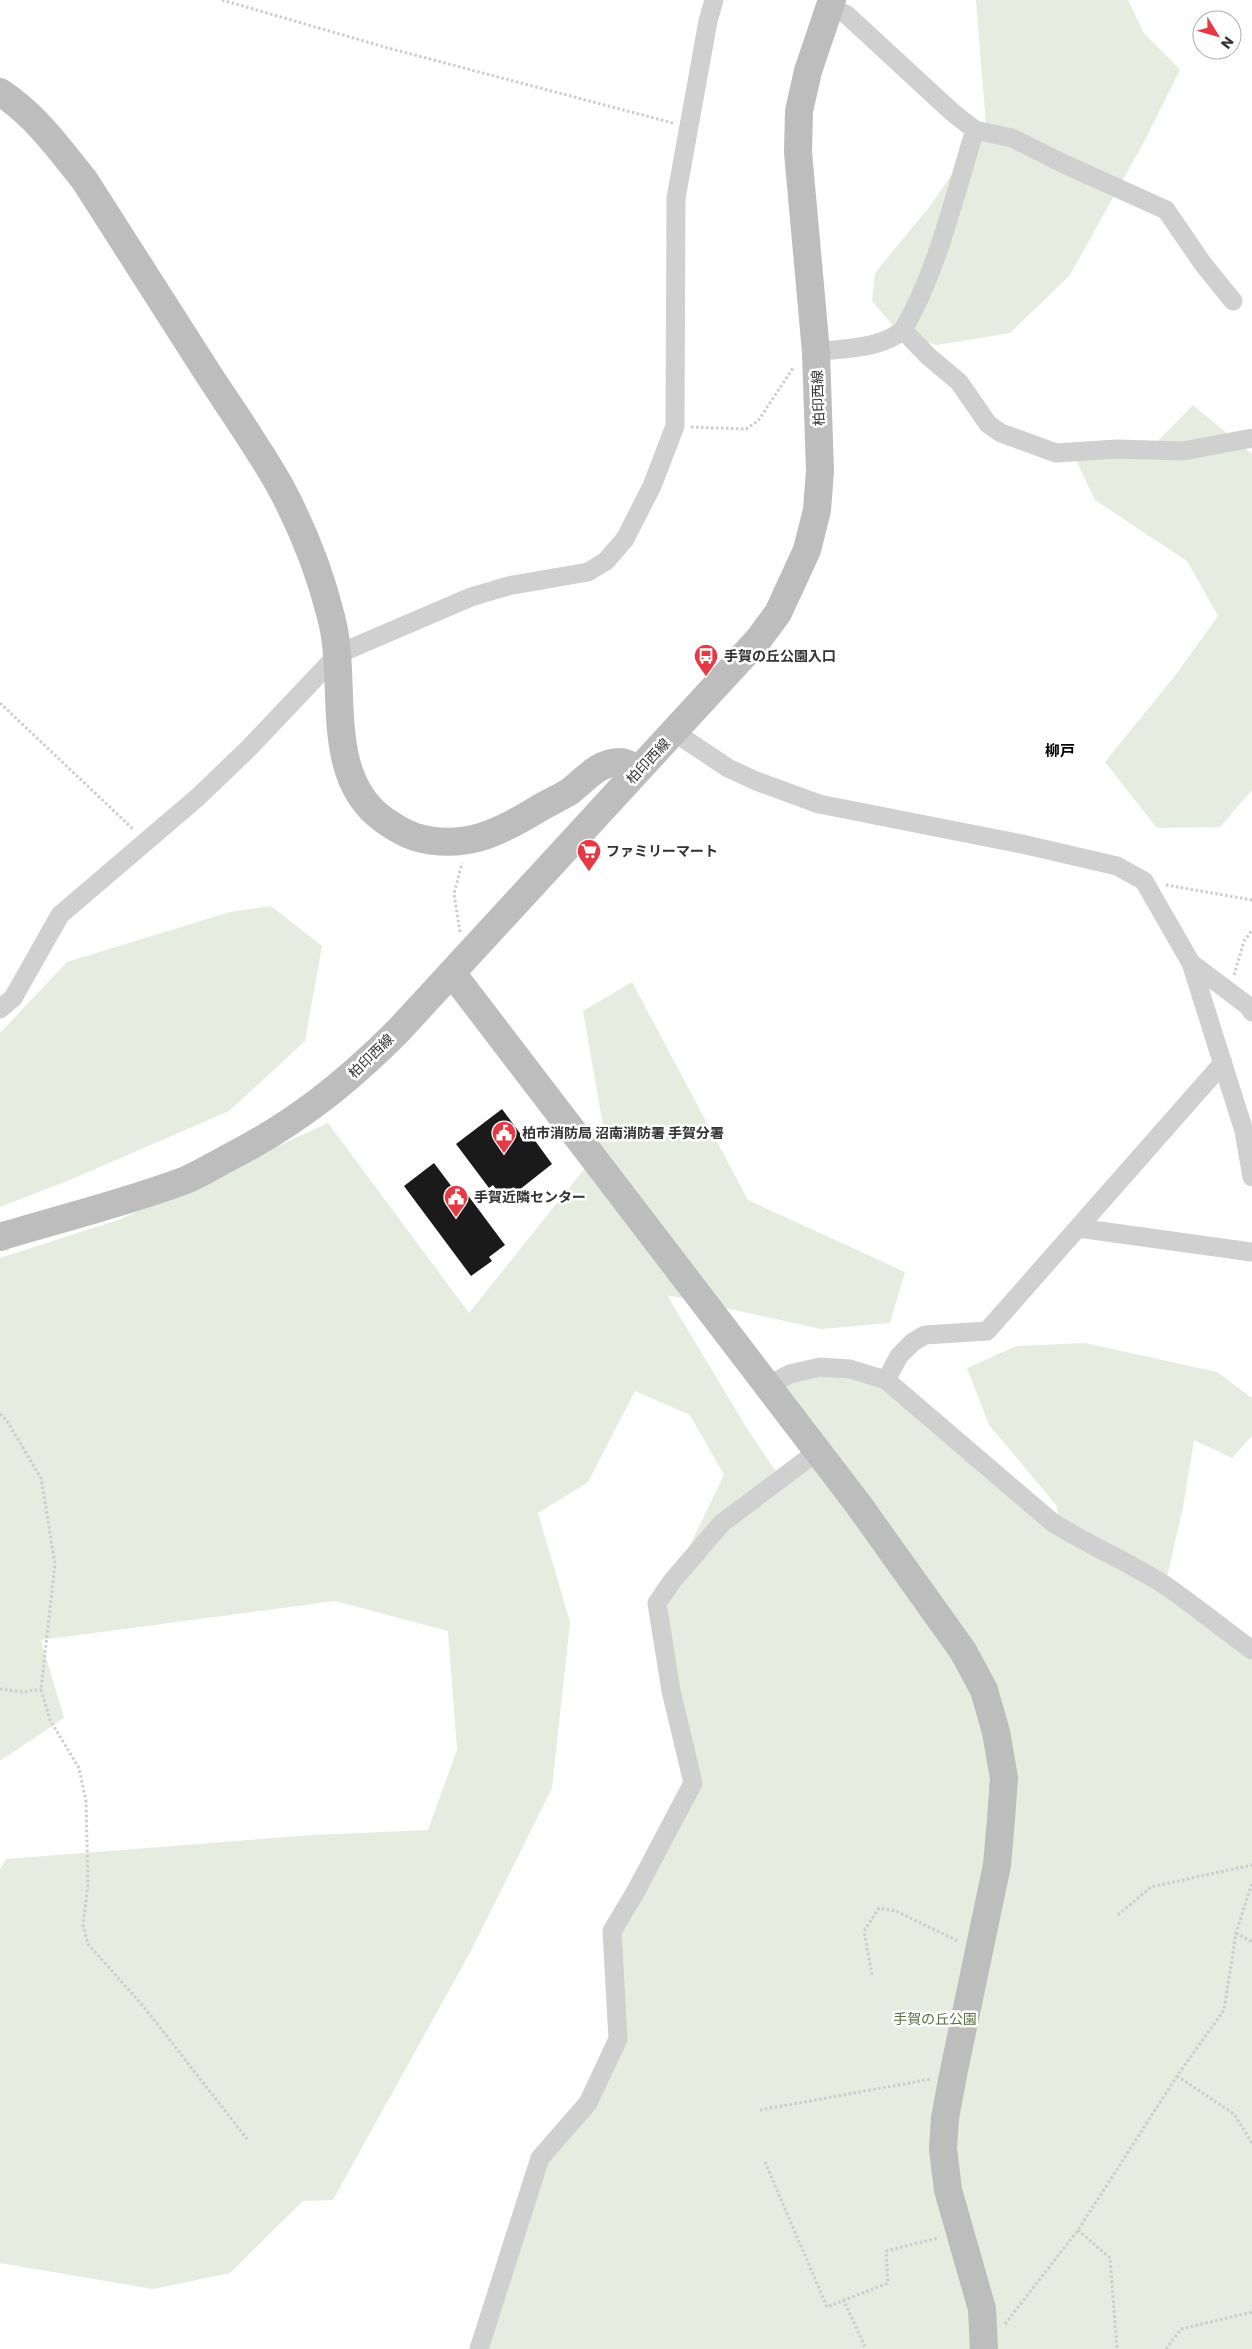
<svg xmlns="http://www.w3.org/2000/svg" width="1252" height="2349" font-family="Poppins,'Noto Sans JP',sans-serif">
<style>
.green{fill:#e6ecdf}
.building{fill:#1a1a1a}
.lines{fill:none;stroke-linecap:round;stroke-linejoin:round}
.path{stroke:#cdcdcd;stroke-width:3;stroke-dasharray:2.5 2.5;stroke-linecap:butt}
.street{stroke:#d0d0d0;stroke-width:19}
.secondary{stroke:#bdbdbd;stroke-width:28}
.labels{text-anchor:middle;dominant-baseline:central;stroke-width:5;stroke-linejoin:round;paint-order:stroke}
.street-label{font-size:14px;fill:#333;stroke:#fff}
.poi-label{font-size:14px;font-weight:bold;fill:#333;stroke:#fff;text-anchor:start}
.park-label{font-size:14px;fill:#56703f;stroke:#fff}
.neighbourhood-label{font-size:15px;font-weight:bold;fill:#000;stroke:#fff}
</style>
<rect width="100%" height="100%" fill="#fff"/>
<!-- green -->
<path class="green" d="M976,0H1128L1144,33L1180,70L1145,140L1070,275L1010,333L937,345L902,336L872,301L875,273L930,206L986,125Z
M1193,405L1252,454V790L1220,827L1157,828L1105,762L1177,673L1218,616L1187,561L1095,500L1076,460L1153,446Z
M271,906L322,946L305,1041L229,1111L72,1179L0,1207V1033L67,962L230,912Z
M632,982L748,1200L905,1272L890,1323L821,1329L667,1295L746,1427L781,1479L818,1451L768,1385L790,1374L866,1373L1059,1526L1057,1506L989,1425L967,1368L1016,1346L1085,1343L1217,1372L1252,1398V1436L1232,1458L1194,1440L1183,1507L1165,1586L1252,1652V2349H479L540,2158L610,2057L612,1931L693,1783L657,1603L673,1580L724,1475L690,1415L635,1391L588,1482L538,1513L570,1622L552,1788L473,1947L333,2200L303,2201L230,2273L153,2289L0,2263V1869L6,1859L313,1835L428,1830L457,1750L448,1631L335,1601L41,1640L64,1718L0,1761V1258L121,1219L328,1123L469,1313L585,1168L604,1131L583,1011Z"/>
<!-- building -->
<path class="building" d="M502,1109L522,1136L528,1131L552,1164L505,1201L493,1185L489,1188L456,1144Z
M434,1163L455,1191L461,1186L505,1245L489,1257L492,1261L471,1276L404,1186Z"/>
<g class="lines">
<!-- path -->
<path class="path" d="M222,0L388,48L673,123
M691,427L746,429L758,421L793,368
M0,703L134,830
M1166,885L1252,900
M460,932L454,894L462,863
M1234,975L1244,941L1252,930
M0,1414L7,1421L41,1478L55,1564L41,1689L50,1720L79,1768L86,1801L88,1885L83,1925L88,1944L144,2007L247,2139
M0,1689L24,1692L41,1689
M1118,1915L1151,1887L1252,1865
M1236,1933L1252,1942
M872,1975L864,1931L879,1908L896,1911L958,1941
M1177,2076L1234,2114L1252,2143
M760,2110L931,2079
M765,2162L827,2307L888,2283L886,2251L938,2238
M1078,2230L1110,2258L1117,2349
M843,2299L866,2349
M1005,2324L1078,2230L1177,2076L1224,2010L1236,1933L1252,1883
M1166,2349L1181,2329L1252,2312"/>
<!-- street -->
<path class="street" d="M829,6L847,15L952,112L975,130L1012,138L1062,163L1166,210L1203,264L1233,301
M903,330C938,270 954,196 975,130
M816,352C844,348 881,349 903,330L928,356L959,382L988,424L1001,433L1056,453L1117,449L1183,451L1252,438
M674,732L728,768L756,781L819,804L1022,844L1117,866L1144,881L1191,963L1248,1006L1252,1012
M1191,963L1244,1131L1252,1177
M0,1009L13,998L60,915L198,797L249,748L338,654L471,597L508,586L588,572L606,561L625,539L652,486L675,426L676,198L708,21L714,0
M1078,1228L1252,1252
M886,1380L899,1356L913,1342L925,1335L987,1331L1223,1063
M768,1385L790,1374L820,1367L850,1369L886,1380L1052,1522C1089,1546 1130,1562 1166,1586C1195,1606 1223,1629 1252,1650
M479,2349L540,2158L588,2103L618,2039L612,1931L636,1891L693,1783L671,1691L657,1603L673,1580L722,1523L818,1451"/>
<!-- secondary -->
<path class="secondary" d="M0,92C35,115 59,148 85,181C125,244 166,308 207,372C231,409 258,447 280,486C302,527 320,572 331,617C349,682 321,775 384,820C394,827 404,833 415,837C463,851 499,833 538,809C548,803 559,798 569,792C585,780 598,762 620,762C626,762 633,767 639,769
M452,973L858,1504L963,1651L984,1690L996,1732L1004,1778L1001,1819L997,1865L953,2075L945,2118L943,2149L948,2190L982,2309L984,2349
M0,1237C62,1218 125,1203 186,1180C200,1174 213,1166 226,1159C295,1124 345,1084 399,1030L758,640L778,613L807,550L817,510L820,471L816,352L798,152L799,111L808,71L832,0"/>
</g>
<!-- icons -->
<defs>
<symbol id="bus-pin" viewBox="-11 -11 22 30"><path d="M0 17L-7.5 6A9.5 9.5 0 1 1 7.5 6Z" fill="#e63946" stroke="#fff"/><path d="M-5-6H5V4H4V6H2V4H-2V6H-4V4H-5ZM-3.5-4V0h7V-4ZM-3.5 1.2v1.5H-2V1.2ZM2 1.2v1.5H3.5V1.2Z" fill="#fff"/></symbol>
<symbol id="supermarket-pin" viewBox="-11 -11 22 30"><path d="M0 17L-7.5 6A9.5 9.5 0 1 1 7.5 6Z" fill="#e63946" stroke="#fff"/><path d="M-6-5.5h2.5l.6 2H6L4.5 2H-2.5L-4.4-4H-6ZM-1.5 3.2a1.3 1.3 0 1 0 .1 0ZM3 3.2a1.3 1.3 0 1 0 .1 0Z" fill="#fff"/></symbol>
<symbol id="civic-pin" viewBox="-11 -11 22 30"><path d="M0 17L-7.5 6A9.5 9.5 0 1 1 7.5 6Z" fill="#e63946" stroke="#fff"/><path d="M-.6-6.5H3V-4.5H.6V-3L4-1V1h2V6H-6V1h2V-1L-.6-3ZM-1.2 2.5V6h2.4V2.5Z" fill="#fff"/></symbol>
</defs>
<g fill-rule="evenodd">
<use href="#bus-pin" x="692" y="642" width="28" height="38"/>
<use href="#supermarket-pin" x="575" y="837" width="28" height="38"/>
<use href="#civic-pin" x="490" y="1119" width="28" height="38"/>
<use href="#civic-pin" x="442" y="1183" width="28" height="38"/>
</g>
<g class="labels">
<!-- street labels -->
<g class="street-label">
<text transform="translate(818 398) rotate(-92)">柏印西線</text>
<text transform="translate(648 761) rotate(-47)">柏印西線</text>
<text transform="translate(371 1056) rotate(-44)">柏印西線</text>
</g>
<!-- poi labels -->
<g class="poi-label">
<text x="724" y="656">手賀の丘公園入口</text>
<text x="606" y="851">ファミリーマート</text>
<text x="522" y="1133">柏市消防局 沼南消防署 手賀分署</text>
<text x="474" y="1197">手賀近隣センター</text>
</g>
<!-- park labels -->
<g class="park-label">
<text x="935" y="2019">手賀の丘公園</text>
</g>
<!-- neighbourhood labels -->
<g class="neighbourhood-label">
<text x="1060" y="750">柳戸</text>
</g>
</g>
<!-- north arrow -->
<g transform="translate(1217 35) rotate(127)"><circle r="24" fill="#ffffff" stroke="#adadad"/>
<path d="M0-4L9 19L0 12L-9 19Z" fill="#e63946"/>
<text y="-8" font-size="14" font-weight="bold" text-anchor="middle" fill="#333333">N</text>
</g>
</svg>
